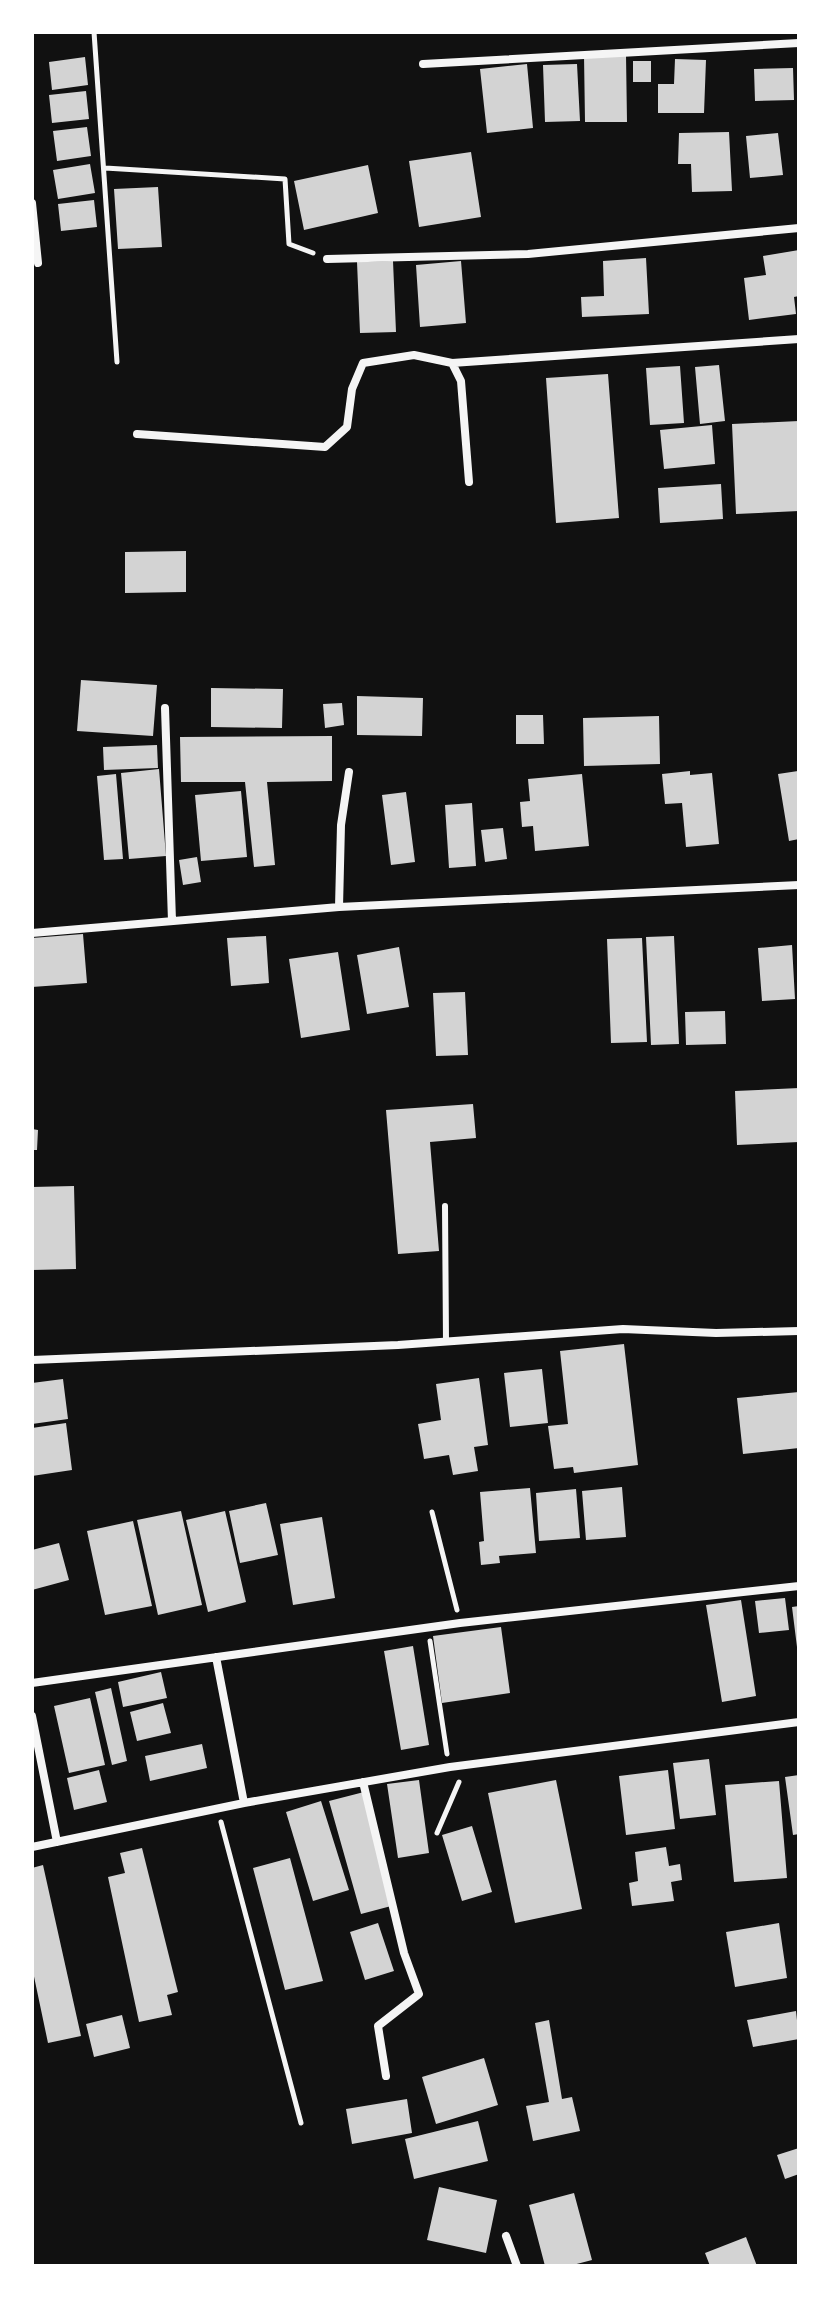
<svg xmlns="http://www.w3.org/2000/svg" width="831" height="2298" font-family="'Fira Sans',sans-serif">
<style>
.building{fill:#d3d3d3}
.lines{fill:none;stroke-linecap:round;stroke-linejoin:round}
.path{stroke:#f5f5f5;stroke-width:5}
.service{stroke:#f5f5f5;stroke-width:6}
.minor{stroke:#f5f5f5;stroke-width:8}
</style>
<rect width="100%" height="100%" fill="#111"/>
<!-- building -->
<path class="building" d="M584,55H626L627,122H585Z
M85,57L88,85L52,90L49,62Z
M675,59L706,60L704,113H658V84H674Z
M633,61H651V82H633Z
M527,64L533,128L487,133L480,69Z
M577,64L580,121L545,122L543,65Z
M793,68L794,100L755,101L754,69Z
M86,91L89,119L52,123L49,95Z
M87,127L91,156L57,161L53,131Z
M729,132L732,191L692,192L691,164H678L679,133Z
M778,133L783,175L750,178L746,136Z
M471,152L481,217L419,227L409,161Z
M90,164L95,193L58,199L53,170Z
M368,165L378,213L304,230L294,181Z
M158,187L162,247L118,249L114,189Z
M94,200L97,227L61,231L58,204Z
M799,250V296L794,297L796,314L749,320L744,278L766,275L763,256Z
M646,258L649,314L582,317L581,297L604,296L603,261Z
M393,261L396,332L360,333L357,262Z
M461,261L466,323L420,327L416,265Z
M719,365L725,421L700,424L695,367Z
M680,366L684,423L650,425L646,368Z
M608,374L619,518L556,523L546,378Z
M799,421V511L736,514L732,424Z
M712,425L715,464L664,469L660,430Z
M721,484L723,519L660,523L658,488Z
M186,551V592L125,593V552Z
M81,680L157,685L153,736L77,731Z
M211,688L283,689L282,728L211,727Z
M357,696L423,698L422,736L357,735Z
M342,703L344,725L325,728L323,704Z
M516,715H543L544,744H516Z
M659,716L660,764L584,766L583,718Z
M332,736V781L267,782L275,865L254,867L245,782H181L180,737Z
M157,745L158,768L104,770L103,747Z
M159,769L166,856L129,859L121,773Z
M690,771V775L712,773L719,844L686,847L682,803L665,804L662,774Z
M798,771L799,839L789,841L778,774Z
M116,774L123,859L104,860L97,776Z
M582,774L589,846L535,851L533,826L522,827L520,802L530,801L528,779Z
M241,791L247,857L201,861L195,795Z
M406,792L415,862L391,865L382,795Z
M472,803L476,866L449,868L445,805Z
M503,828L507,859L485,862L481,830Z
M197,857L201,882L183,885L179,860Z
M83,934L87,983L32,987V938Z
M266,936L269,983L231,986L227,938Z
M674,936L679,1044L651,1045L646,937Z
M642,938L647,1042L611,1043L607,939Z
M792,945L795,999L762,1001L758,948Z
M399,947L409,1007L367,1014L357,955Z
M338,952L350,1030L301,1038L289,959Z
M465,992L468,1055L436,1056L433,993Z
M725,1011L726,1044L686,1045L685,1012Z
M799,1088V1142L737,1145L735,1091Z
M473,1104L476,1138L430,1142L439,1251L398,1254L386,1110Z
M32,1129L38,1130L37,1150H32Z
M74,1186L76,1269L32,1270V1187Z
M624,1344L638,1465L574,1473L573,1467L554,1469L548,1426L568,1424L560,1351Z
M542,1369L548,1423L510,1427L504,1373Z
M479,1378L488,1445L474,1447L478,1471L453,1475L449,1455L424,1459L418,1424L441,1420L436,1384Z
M63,1379L68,1419L32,1424V1383Z
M799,1392V1448L743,1454L737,1398Z
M66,1423L72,1470L32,1476V1428Z
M622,1487L626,1537L586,1540L582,1491Z
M530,1488L536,1553L499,1556L500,1563L481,1565L479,1542L484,1541L480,1492Z
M576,1489L580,1538L539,1541L536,1493Z
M266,1503L278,1555L240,1563L229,1511Z
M181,1511L202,1605L158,1615L137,1520Z
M225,1511L246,1602L208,1612L186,1520Z
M322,1517L335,1598L293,1605L280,1524Z
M133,1521L152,1606L105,1615L87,1531Z
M59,1543L69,1580L32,1590V1550Z
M785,1598L789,1630L759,1633L755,1601Z
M741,1600L756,1696L722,1702L706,1605Z
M799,1606V1647H797L792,1607Z
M501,1627L510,1693L442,1703L433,1636Z
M413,1646L429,1745L401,1750L384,1651Z
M161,1672L167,1698L123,1707L118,1682Z
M111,1688L127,1761L112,1765L95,1692Z
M90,1698L105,1765L69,1773L54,1706Z
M163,1703L171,1733L137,1741L130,1712Z
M202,1744L207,1768L150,1781L145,1756Z
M709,1759L716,1815L680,1819L673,1763Z
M99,1770L107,1802L74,1810L67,1778Z
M668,1770L675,1829L626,1835L619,1776Z
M799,1775V1834L793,1835L785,1777Z
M419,1780L429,1853L398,1858L387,1784Z
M556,1780L582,1909L515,1923L488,1793Z
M779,1781L787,1878L734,1882L725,1785Z
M364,1792L395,1905L361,1914L329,1801Z
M321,1801L349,1890L313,1901L286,1812Z
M472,1826L492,1892L462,1901L442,1835Z
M666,1847L669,1866L680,1864L682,1880L671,1882L674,1901L632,1906L629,1883L638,1881L635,1852Z
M142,1848L178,1992L167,1995L172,2015L139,2022L108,1877L125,1873L120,1853Z
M290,1858L323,1981L285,1990L253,1868Z
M43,1865L81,2036L48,2043L32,1967V1868Z
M378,1923L394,1971L365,1980L350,1932Z
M779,1923L787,1978L735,1987L726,1932Z
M796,2011L799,2039L753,2047L747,2020Z
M122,2015L130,2048L94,2057L86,2024Z
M549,2020L562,2099L572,2097L580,2131L533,2141L526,2106L549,2102L535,2023Z
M484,2058L498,2105L436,2124L422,2077Z
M407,2099L412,2133L352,2144L346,2109Z
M478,2121L488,2161L414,2179L405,2139Z
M799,2148V2174L785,2179L777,2155Z
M439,2187L497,2200L486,2253L427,2240Z
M574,2193L592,2260L569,2266H545L529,2205Z
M746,2237L757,2266H710L705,2253Z"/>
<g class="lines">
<!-- path -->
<path class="path" d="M94,32L117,362
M105,168L285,179L289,244L313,253
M432,1512L457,1610
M430,1641L447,1754
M221,1822L301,2123
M437,1833L459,1782"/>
<!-- service -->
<path class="service" d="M445,1206L446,1341"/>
<!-- minor -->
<path class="minor" d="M423,64L799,43
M32,203L38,263
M327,259L528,254L799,228
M137,434L325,447L347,427L352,389L363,363L414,355L452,363
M469,482L461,381L452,363L799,339
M165,708L172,921
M339,907L341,825L349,772
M32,933L339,907L799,885
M32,1360L398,1345L623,1329L716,1333L799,1331
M216,1657L244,1803
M32,1683L460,1623L799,1586
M32,1716L57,1842
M363,1782L404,1953L419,1994L378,2026L386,2076
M32,1847L244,1803L450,1767L799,1722
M506,2236L517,2266"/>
</g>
<!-- border -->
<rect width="831" height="2298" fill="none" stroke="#ffffff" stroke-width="68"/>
</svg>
